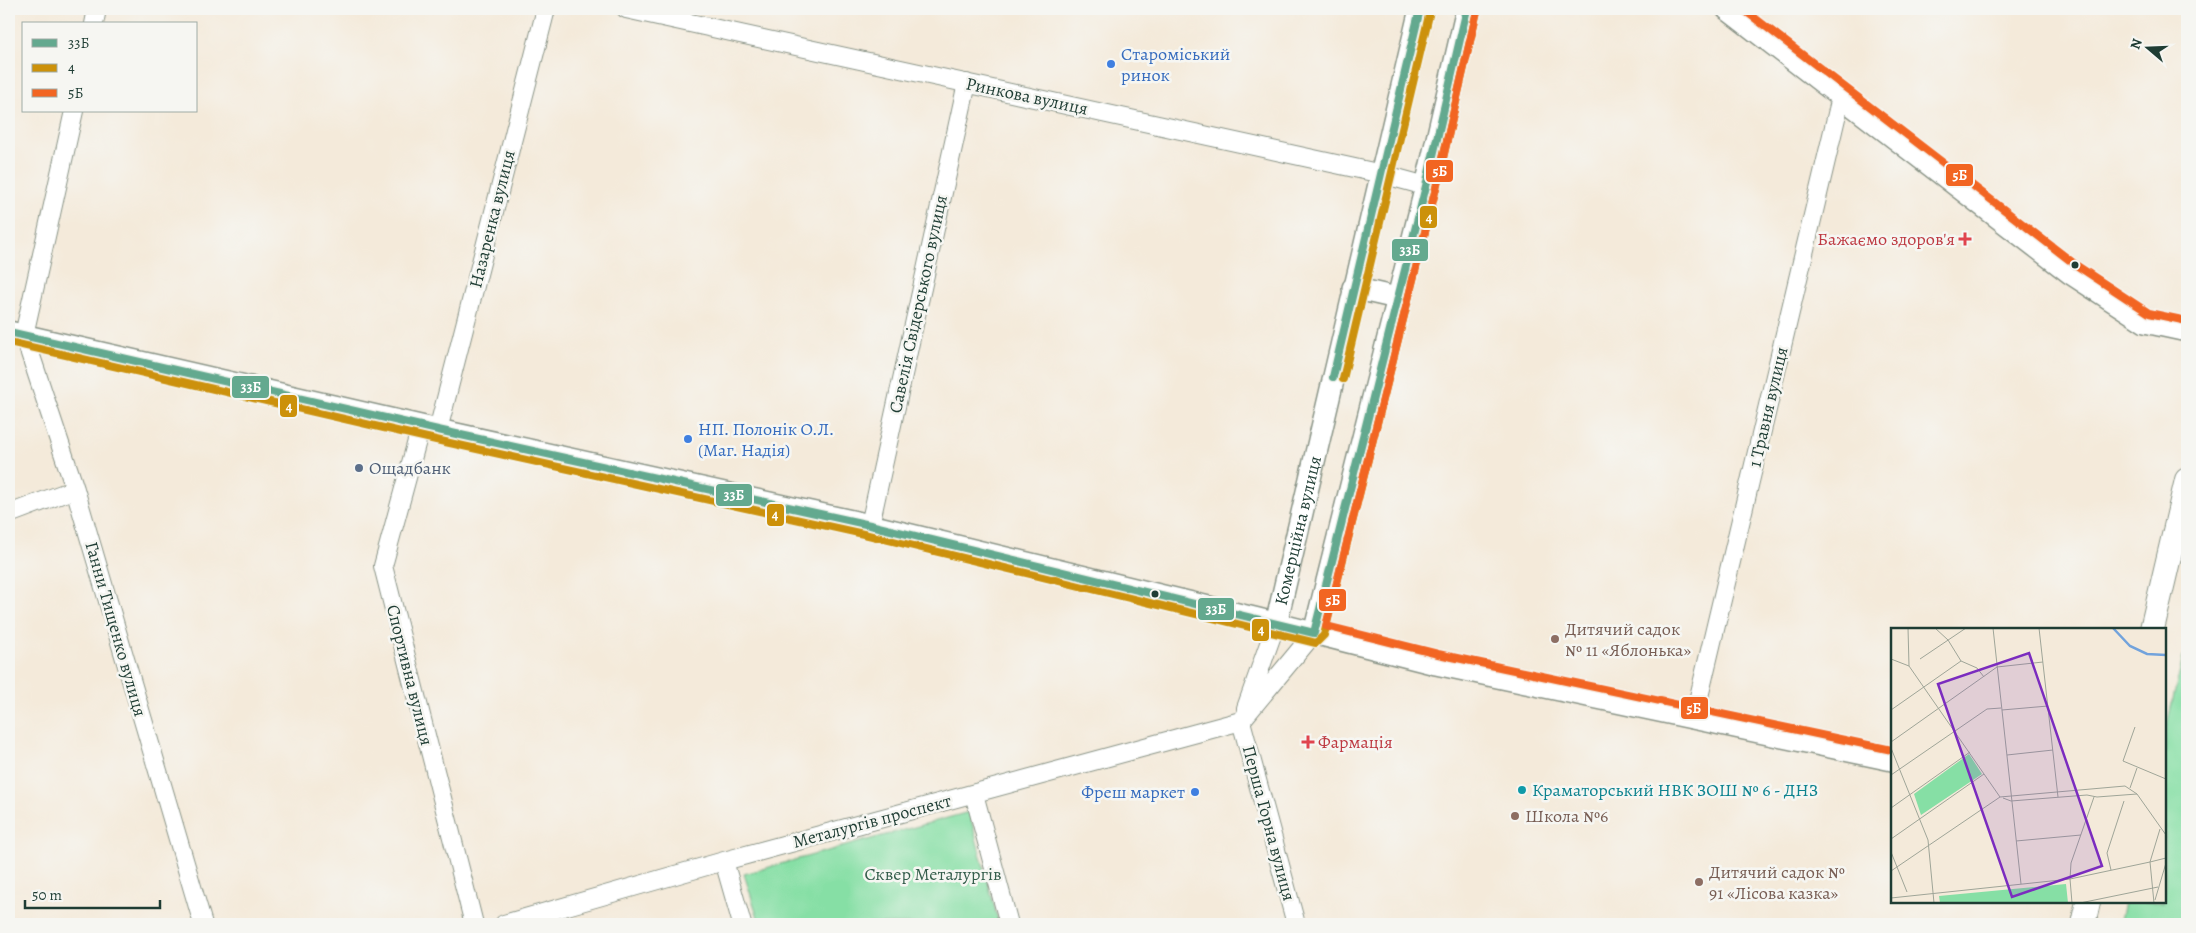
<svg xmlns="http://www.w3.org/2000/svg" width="2196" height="933" font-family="Alegreya,serif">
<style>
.green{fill:#86dfa5;stroke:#528e6c}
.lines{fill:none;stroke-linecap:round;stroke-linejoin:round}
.minor-casing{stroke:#8a9487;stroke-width:20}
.tertiary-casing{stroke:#8a9487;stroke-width:24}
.secondary-casing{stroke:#8a9487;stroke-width:26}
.minor{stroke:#fff;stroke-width:18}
.tertiary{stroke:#fff;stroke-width:21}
.secondary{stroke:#fff;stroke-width:24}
.bus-1-casing{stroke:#f6f6f2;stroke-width:11}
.bus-2-casing{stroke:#f6f6f2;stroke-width:11}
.bus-3-casing{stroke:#f6f6f2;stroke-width:11}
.bus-1{stroke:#64a98f;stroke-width:8}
.bus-2{stroke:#cc910a;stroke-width:8}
.bus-3{stroke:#f26522;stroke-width:8}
.shop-dot{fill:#3f7fe0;stroke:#f6f6f2;stroke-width:2}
.health-dot{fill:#e0444e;stroke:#f6f6f2;stroke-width:2}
.bus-dot{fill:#1f3d34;stroke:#f6f6f2;stroke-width:2}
.service-dot{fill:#5c6f8a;stroke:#f6f6f2;stroke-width:2}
.education-dot{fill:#8d6e63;stroke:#f6f6f2;stroke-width:2}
.culture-dot{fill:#0f9aa8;stroke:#f6f6f2;stroke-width:2}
.labels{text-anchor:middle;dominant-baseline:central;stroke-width:5;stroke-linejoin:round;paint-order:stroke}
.shop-label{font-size:18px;fill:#366cbe;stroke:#f6f6f2;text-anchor:start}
.street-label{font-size:18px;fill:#1f3d34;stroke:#f6f6f2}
.health-label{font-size:18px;fill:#be3a42;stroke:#f6f6f2;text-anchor:end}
.service-label{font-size:18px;fill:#4e5e75;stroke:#f6f6f2;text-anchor:start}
.education-label{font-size:18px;fill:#785e54;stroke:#f6f6f2;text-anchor:start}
.culture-label{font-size:18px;fill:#0d838f;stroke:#f6f6f2;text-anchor:start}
.park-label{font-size:18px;fill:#345d4b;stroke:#f6f6f2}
.inset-river{fill:none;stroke:#72a3dc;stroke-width:2.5}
.inset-road{fill:none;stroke:#9fa598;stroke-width:1}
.view{fill:#7b2cbf;fill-opacity:0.15;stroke:#7b2cbf;stroke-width:2.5}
.inset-edge{fill:none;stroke:#1f3d34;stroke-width:2.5}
.line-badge{stroke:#f6f6f2;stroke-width:2}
.badge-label{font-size:14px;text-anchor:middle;font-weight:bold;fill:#fff}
</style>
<rect width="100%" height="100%" fill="#f6f6f2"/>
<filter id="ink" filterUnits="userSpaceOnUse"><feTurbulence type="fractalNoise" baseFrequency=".02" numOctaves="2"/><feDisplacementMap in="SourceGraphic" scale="10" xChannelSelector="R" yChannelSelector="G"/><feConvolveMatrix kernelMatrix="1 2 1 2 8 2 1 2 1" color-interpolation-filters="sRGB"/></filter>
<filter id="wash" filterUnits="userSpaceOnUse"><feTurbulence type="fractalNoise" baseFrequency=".0096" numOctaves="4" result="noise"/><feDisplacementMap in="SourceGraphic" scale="20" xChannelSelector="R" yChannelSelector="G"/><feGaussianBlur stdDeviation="1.12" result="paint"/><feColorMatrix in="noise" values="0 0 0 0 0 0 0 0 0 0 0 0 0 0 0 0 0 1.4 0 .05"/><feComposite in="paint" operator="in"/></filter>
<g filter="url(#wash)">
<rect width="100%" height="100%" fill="#f4eada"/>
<!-- green -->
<path class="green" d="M2187,640V924H2119L2124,902H2165V733Z
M969,812L999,924H760L744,874Z"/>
</g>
<g filter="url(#ink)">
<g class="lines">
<defs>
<path id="minor" d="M626,9L1382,174L1426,186
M94,24L97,9
M74,111L24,335L75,489L203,924
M421,426L383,566L474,924
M438,430L546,9
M9,514L75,489
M870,525L967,83
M1246,708L1276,624
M1694,718L1841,97
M1241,721L1296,924
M1241,721L1314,633
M974,794L1009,924
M724,861L742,924
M504,924L724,861L1241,721"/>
<g id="tertiary">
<path d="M1727,9L2070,273L2145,322L2187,331"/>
<path d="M1353,288L1397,298"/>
<path d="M9,332L438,430L870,525L1258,619L1436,664L1892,760"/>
<path id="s1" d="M1276,624L1420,9"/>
<path d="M1314,633L1426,186L1467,9"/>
</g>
<path id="secondary" d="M2152,629L2187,480
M2083,924L2088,902"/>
</defs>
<!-- minor casing -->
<use href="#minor" class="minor-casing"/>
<!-- tertiary casing -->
<use href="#tertiary" class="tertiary-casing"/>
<!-- secondary casing -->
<use href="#secondary" class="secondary-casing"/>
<!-- minor -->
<use href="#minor" class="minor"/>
<!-- tertiary -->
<use href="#tertiary" class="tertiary"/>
<!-- secondary -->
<use href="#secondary" class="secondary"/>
<defs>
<path id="bus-1" d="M9,332L438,430L870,525L1314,633L1426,186L1467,9
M1333,377L1420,9"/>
<path id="bus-2" d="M9,342L436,440L868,535L1316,643L1324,635L1436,188L1477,11
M1343,379L1430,11"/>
<path id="bus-3" d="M1743,9L2076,265L2149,313L2187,321
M1477,11L1436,188L1326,626L1438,654L1892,750"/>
</defs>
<!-- bus-1 casing -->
<use href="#bus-1" class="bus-1-casing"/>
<!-- bus-2 casing -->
<use href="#bus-2" class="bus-2-casing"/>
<!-- bus-3 casing -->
<use href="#bus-3" class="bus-3-casing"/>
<!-- bus-1 -->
<use href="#bus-1" class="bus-1"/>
<!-- bus-2 -->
<use href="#bus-2" class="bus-2"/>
<!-- bus-3 -->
<use href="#bus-3" class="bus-3"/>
</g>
</g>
<!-- markers -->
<g class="shop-dot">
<circle cx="1111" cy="64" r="5"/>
<circle cx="688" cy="439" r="5"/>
<circle cx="1195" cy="792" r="5"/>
</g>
<g class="health-dot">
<path d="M1962.5 231.5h5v5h5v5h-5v5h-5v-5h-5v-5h5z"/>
<path d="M1305.5 734.5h5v5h5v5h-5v5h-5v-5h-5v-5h5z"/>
</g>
<g class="bus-dot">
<circle cx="2075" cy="265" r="4.5"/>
<circle cx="1155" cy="594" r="4.5"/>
</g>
<circle class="service-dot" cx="359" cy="468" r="5"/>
<g class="education-dot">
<circle cx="1555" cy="639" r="5"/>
<circle cx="1515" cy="816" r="5"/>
<circle cx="1699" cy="882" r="5"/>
</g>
<circle class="culture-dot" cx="1522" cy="790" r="5"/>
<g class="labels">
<!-- shop labels -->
<g class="shop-label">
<text x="1121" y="54">Староміський<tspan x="1121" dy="21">ринок</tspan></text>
<text x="698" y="429">НП. Полонік О.Л.<tspan x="698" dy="21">(Маг. Надія)</tspan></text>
<text x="1185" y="792" text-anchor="end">Фреш маркет</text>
</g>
<!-- street labels -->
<g class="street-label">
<text transform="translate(1027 96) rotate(12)">Ринкова вулиця</text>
<text transform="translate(492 219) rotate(-76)">Назаренка вулиця</text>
<text transform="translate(918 304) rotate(-78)">Савелія Свідерського вулиця</text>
<text transform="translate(1768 407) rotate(-77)">1 Травня вулиця</text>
<text stroke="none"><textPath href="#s1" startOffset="96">Комерційна вулиця</textPath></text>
<text transform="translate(116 629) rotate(74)">Ганни Тищенко вулиця</text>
<text transform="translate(410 675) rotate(76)">Спортивна вулиця</text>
<text transform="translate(872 821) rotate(-15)">Металургів проспект</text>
<text transform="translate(1269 823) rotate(75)">Перша Горна вулиця</text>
</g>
<!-- health labels -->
<g class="health-label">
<text x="1955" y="239">Бажаємо здоров'я</text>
<text x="1318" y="742" text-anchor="start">Фармація</text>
</g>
<!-- service labels -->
<g class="service-label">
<text x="369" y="468">Ощадбанк</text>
</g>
<!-- education labels -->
<g class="education-label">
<text x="1565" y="629">Дитячий садок<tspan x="1565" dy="21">№ 11 «Яблонька»</tspan></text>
<text x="1525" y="816">Школа №6</text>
<text x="1709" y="872">Дитячий садок №<tspan x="1709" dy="21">91 «Лісова казка»</tspan></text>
</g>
<!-- culture labels -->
<g class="culture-label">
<text x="1532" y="790">Краматорський НВК ЗОШ № 6 - ДНЗ</text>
</g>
<!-- park labels -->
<g class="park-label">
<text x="933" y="874">Сквер Металургів</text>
</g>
</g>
<!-- overview -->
<g transform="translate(1891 628)">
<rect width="275" height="275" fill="#f4eada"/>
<path d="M78,126L91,146L30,187L23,166ZM175,256L177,275H49L48,268Z" fill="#86dfa5"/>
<path class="inset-river" d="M222,0L239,18L256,26L275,27"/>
<path class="inset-road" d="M17,0L18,38M44,0L57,12L70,33M102,0L130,256M148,0L167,169M0,31L18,38M29,31L75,0M70,33L86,40L93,49M18,38L109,169M0,82L70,33M111,82L157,78M244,99L232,133L275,151M0,114L106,39L152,34M0,120L37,212L43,275M116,127L162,122M0,147L96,81L110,80M239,160L246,140M109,169L234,158L246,166L275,207M112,170L120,173L196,167L206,169L246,166M0,180L79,124M269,201L259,234L275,230M0,211L93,146M125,213L190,207M0,224L16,264M220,242L216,225L233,173M0,243L109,169M179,251L180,235L203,169M179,251L181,275M0,270L179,251L259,234L263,275M264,272L275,235M189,275L267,259"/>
<path class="view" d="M138,25L211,238L121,269L47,56Z"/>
<rect width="275" height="275" class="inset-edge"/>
</g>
<g class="line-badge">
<rect x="1425" y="159" width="29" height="24" rx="5" fill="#f26522"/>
<rect x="1945" y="163" width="29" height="24" rx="5" fill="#f26522"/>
<rect x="1419" y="205" width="19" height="24" rx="5" fill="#cc910a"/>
<rect x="1391" y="238" width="38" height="24" rx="5" fill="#64a98f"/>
<rect x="231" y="375" width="39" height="24" rx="5" fill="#64a98f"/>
<rect x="279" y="394" width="19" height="24" rx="5" fill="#cc910a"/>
<rect x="715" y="483" width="38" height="24" rx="5" fill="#64a98f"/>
<rect x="766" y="503" width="19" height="24" rx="5" fill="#cc910a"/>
<rect x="1318" y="588" width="29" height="24" rx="5" fill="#f26522"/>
<rect x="1197" y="597" width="38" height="24" rx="5" fill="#64a98f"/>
<rect x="1251" y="618" width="19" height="24" rx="5" fill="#cc910a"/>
<rect x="1680" y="696" width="29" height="24" rx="5" fill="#f26522"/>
</g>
<g class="badge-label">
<text x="1440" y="176">5Б</text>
<text x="1960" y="180">5Б</text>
<text x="1429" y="222">4</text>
<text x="1410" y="255">33Б</text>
<text x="251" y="392">33Б</text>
<text x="289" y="411">4</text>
<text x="734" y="500">33Б</text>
<text x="775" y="519">4</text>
<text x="1333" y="605">5Б</text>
<text x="1216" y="614">33Б</text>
<text x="1261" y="634">4</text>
<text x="1694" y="713">5Б</text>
</g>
<!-- margin -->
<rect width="2196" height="933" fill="none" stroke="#f6f6f2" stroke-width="30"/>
<!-- legend -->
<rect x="22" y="22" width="175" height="90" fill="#f6f6f2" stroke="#a0aca6"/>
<rect x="32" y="39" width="25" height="8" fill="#64a98f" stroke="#a0aca6"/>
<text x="68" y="48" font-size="15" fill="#1f3d34">33Б</text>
<rect x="32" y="64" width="25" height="8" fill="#cc910a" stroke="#a0aca6"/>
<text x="68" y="72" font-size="15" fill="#1f3d34">4</text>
<rect x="32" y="89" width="25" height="8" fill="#f26522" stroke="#a0aca6"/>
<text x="68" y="98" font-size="15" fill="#1f3d34">5Б</text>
<!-- north arrow -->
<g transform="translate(2148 48) rotate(289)" stroke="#f6f6f2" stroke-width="4" paint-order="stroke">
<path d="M0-4L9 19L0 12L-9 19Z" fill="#1f3d34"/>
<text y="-8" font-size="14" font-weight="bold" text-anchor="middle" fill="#1f3d34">N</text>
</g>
<!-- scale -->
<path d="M25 900v8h135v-8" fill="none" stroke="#1f3d34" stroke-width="2.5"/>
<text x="32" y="900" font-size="15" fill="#1f3d34" stroke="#f6f6f2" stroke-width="4" paint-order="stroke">50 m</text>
</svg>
